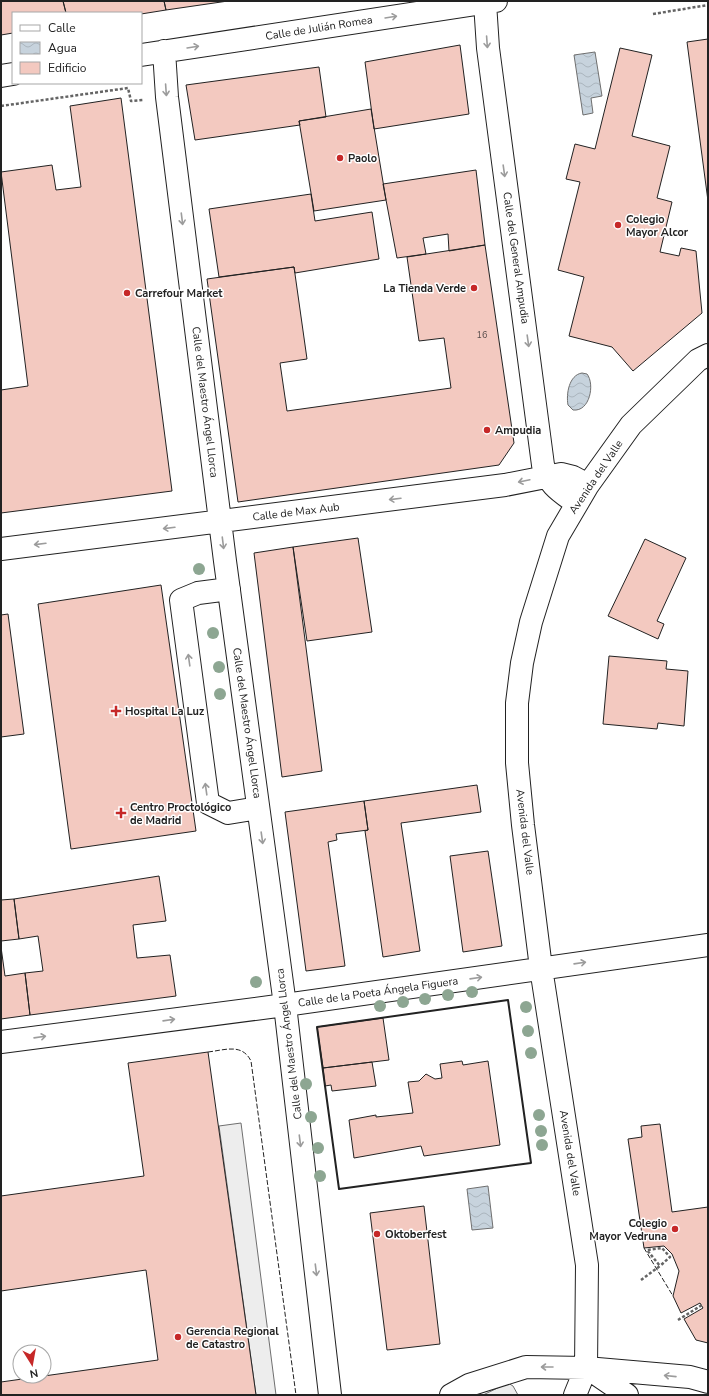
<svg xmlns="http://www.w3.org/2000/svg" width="709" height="1396" font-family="'Nunito Sans',sans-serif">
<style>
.parking{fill:#ededed;stroke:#6f6f6f}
.water{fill:url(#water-waves);stroke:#6f6f6f}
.building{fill:#f3c9c0;stroke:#222}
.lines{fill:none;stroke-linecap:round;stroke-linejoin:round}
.minor-casing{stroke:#222;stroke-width:24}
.path{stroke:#646464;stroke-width:2.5;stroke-dasharray:3 2;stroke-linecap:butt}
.minor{stroke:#fff;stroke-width:22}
.fence{stroke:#222;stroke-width:1;stroke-dasharray:5 2;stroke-linecap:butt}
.wall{stroke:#222;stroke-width:2}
.tree{fill:#8da692}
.oneway{stroke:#9c9c9c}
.poi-dot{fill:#c62828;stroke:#fff;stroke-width:1.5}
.labels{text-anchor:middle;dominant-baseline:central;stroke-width:3;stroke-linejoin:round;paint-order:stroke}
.number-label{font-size:9px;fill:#564c4a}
.street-label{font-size:11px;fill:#222;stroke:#fff}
.poi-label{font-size:11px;font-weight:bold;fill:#222;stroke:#fff;text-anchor:start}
</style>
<defs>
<pattern id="water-waves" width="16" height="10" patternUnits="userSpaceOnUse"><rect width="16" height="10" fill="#c7d3dd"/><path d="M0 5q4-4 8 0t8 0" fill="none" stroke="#abb5bd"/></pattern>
</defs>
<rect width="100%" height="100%" fill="#fff"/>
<!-- parking -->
<path class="parking" d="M241,1123L276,1395H256L219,1126Z
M508,1383L513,1386L518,1395H483Z"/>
<!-- water -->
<path class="water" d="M595,52L602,96L591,98L593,113L583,115L574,55Z
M582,373L587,374C595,384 590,412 573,410L568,405C566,394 569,375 582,373Z
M488,1186L493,1228L472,1230L467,1189Z"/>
<!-- building -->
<path class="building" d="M1,1H63L66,13H13V33L1,35Z
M63,1H164L166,10L141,14L66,13Z
M164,1H228L166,10Z
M708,39V201L687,42Z
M460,45L469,114L374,129L365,62Z
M620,48L652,55L632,136L670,146L657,198L672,202L660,252L679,256L681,248L696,251L702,313L633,371L612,347L569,336L584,277L558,270L580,182L566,179L575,144L595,149Z
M319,67L326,117L299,121L300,125L195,140L186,85Z
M121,98L172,491L1,513V390L28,386L1,172L52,165L56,190L81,187L70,106Z
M371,109L386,200L314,211L299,121Z
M476,170L485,245L449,251L448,234L423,238L426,254L397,258L383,184Z
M311,194L315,221L372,212L379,259L295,273L294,267L219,277L209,209Z
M485,245L514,443L499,465L238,502L207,279L294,267L307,359L280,363L287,411L451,388L444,338L419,341L407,257Z
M358,538L372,632L307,641L293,547Z
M645,539L686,558L657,621L664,624L658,639L608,616Z
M293,547L322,771L282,777L254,553Z
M161,585L196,831L71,849L38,604Z
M8,614L24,734L1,737V615Z
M609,656L667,661L666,669L688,671L684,726L658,723L657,729L603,724Z
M477,785L481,812L401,823L420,951L383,957L365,831L368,830L364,801Z
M364,801L368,830L336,834L337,840L328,842L345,966L306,971L285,812Z
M488,851L502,946L463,952L450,856Z
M159,876L166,921L133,925L137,958L170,955L176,996L30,1015L25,973L43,971L38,936L19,939L14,899Z
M14,899L19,939L1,941V900Z
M1,947L5,976L25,973L30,1015L1,1019Z
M383,1018L389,1060L323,1068L317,1027Z
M208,1052L256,1395H1V1382L158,1360L146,1270L1,1291V1196L144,1176L128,1063Z
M462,1061L463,1065L488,1061L500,1145L424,1156L421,1146L354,1158L349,1120L376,1115V1117L413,1113L408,1082L419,1081L426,1074L435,1079L442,1078L440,1064Z
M372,1062L376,1086L332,1091L331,1085L325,1086L323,1068Z
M660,1124L672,1212L708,1207V1343L696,1340L684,1319L703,1308L700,1303L681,1313L673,1296L679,1271L672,1254L664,1246L644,1248L628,1139L642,1137L641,1126Z
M424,1206L440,1344L387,1350L370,1213Z"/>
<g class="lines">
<defs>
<path id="minor" d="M485,3L488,48L543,465C548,485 561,492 576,503
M164,51L167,97L225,561L285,1005L330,1395
M141,55L496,1
M1,76L13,74
M1,549L505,485L561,474L573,477L588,485
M229,589L198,593L181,600L208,803L228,813L258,808
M1,1042L285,1005L708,945
M589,1369L627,1395
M451,1395L469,1385L526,1367L586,1368L690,1377L708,1382
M575,1395L586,1368L587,1265L541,968L523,825L517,763V703L522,663L531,622L558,536L588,485L631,425L698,360L708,355"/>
</defs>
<!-- minor casing -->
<use href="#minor" class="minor-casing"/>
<!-- path -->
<path class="path" d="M653,14L708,5
M1,106L128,88L131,101L143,100
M641,1280L660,1266L647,1250L662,1248L670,1257L660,1266
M678,1320L702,1305"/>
<!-- minor -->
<use href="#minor" class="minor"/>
<!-- fence -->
<path class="fence" d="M208,1052C225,1050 242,1043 251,1061L296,1395
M644,1248L673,1296"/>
<!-- wall -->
<path class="wall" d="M508,1000L531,1163L339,1189L317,1027Z"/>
</g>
<!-- trees -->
<g class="tree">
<circle cx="199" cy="569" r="6"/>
<circle cx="213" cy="633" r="6"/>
<circle cx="219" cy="667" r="6"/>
<circle cx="220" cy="694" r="6"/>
<circle cx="256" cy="982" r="6"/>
<circle cx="472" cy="992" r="6"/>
<circle cx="448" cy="995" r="6"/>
<circle cx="425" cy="999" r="6"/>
<circle cx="403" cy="1002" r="6"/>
<circle cx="380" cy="1006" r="6"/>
<circle cx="526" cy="1007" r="6"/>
<circle cx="528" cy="1031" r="6"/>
<circle cx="531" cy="1053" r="6"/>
<circle cx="306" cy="1084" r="6"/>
<circle cx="539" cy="1115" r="6"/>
<circle cx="311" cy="1117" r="6"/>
<circle cx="541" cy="1131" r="6"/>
<circle cx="542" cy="1145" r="6"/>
<circle cx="318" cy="1148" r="6"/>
<circle cx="320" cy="1176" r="6"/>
</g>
<!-- one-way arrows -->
<defs><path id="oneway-shaft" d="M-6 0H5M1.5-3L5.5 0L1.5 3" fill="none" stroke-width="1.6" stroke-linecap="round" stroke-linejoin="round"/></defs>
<g class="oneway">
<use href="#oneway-shaft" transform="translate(391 17) rotate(-9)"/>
<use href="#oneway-shaft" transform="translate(487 42) rotate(86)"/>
<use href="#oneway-shaft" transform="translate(193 47) rotate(-9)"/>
<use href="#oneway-shaft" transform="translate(166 90) rotate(86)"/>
<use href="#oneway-shaft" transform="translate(504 171) rotate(82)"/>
<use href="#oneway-shaft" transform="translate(182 219) rotate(83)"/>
<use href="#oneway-shaft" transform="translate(528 341) rotate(82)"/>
<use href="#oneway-shaft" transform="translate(524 481) rotate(168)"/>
<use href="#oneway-shaft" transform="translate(395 499) rotate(173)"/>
<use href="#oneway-shaft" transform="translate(169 528) rotate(173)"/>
<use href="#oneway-shaft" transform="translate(223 543) rotate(83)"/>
<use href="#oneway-shaft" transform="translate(40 544) rotate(173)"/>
<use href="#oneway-shaft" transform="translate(189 660) rotate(-98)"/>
<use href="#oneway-shaft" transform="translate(206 789) rotate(-98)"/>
<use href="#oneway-shaft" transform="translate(262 838) rotate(82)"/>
<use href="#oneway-shaft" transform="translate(580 963) rotate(-8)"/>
<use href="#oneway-shaft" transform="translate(476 978) rotate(-8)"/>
<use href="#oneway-shaft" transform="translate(169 1020) rotate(-8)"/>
<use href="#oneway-shaft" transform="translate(40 1037) rotate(-8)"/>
<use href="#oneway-shaft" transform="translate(300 1141) rotate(83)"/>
<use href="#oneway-shaft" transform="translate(316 1270) rotate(83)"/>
<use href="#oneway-shaft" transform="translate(547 1367) rotate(-180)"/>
<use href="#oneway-shaft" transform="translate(670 1376) rotate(-174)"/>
</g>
<!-- markers -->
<g class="poi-dot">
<circle cx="340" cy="158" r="4"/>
<circle cx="618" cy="225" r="4"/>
<circle cx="474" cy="288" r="4"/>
<circle cx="127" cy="293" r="4"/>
<circle cx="487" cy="430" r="4"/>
<path d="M114 705h4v4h4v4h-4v4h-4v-4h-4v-4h4z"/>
<path d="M119 807h4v4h4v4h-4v4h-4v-4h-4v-4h4z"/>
<circle cx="675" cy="1229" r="4"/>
<circle cx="377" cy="1234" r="4"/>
<circle cx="178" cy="1337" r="4"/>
</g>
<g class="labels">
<!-- number labels -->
<g class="number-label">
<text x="482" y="335">16</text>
</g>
<!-- street labels -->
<g class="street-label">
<text transform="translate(319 28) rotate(-9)">Calle de Julián Romea</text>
<text transform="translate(516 258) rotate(82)">Calle del General Ampudia</text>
<text transform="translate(205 402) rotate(83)">Calle del Maestro Ángel Llorca</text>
<text transform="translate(596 477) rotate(-56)">Avenida del Valle</text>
<text transform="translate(296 512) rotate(-7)">Calle de Max Aub</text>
<text transform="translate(247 723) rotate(82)">Calle del Maestro Ángel Llorca</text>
<text transform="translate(525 832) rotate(83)">Avenida del Valle</text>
<text transform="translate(378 992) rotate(-8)">Calle de la Poeta Ángela Figuera</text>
<text transform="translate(289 1044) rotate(-97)">Calle del Maestro Ángel Llorca</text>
<text transform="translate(570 1153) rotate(81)">Avenida del Valle</text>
</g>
<!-- poi labels -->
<g class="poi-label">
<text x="348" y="158">Paolo</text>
<text x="626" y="219">Colegio<tspan x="626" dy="13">Mayor Alcor</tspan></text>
<text x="466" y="288" text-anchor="end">La Tienda Verde</text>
<text x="135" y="293">Carrefour Market</text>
<text x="495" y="430">Ampudia</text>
<text x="125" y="711">Hospital La Luz</text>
<text x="130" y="807">Centro Proctológico<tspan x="130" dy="13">de Madrid</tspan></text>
<text x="667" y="1223" text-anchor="end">Colegio<tspan x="667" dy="13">Mayor Vedruna</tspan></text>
<text x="385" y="1234">Oktoberfest</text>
<text x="186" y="1331">Gerencia Regional<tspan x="186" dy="13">de Catastro</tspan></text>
</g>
</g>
<!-- border -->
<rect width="709" height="1396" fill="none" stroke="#222222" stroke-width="4"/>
<!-- legend -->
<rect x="12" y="12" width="130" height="72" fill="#ffffff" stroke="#a7a7a7"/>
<rect x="20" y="25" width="20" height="6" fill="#ffffff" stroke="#a7a7a7"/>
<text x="48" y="32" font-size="12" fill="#222222">Calle</text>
<rect x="20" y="42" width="20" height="12" fill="url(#water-waves)" stroke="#a7a7a7"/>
<text x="48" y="52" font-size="12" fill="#222222">Agua</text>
<rect x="20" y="62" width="20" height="12" fill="#f3c9c0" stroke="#a7a7a7"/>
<text x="48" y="72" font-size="12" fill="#222222">Edificio</text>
<!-- north arrow -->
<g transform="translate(32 1364) rotate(169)"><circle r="19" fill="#ffffff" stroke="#a7a7a7"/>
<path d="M0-3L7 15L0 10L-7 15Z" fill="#c62828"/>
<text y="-6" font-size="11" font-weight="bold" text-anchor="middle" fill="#222222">N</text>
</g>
</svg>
